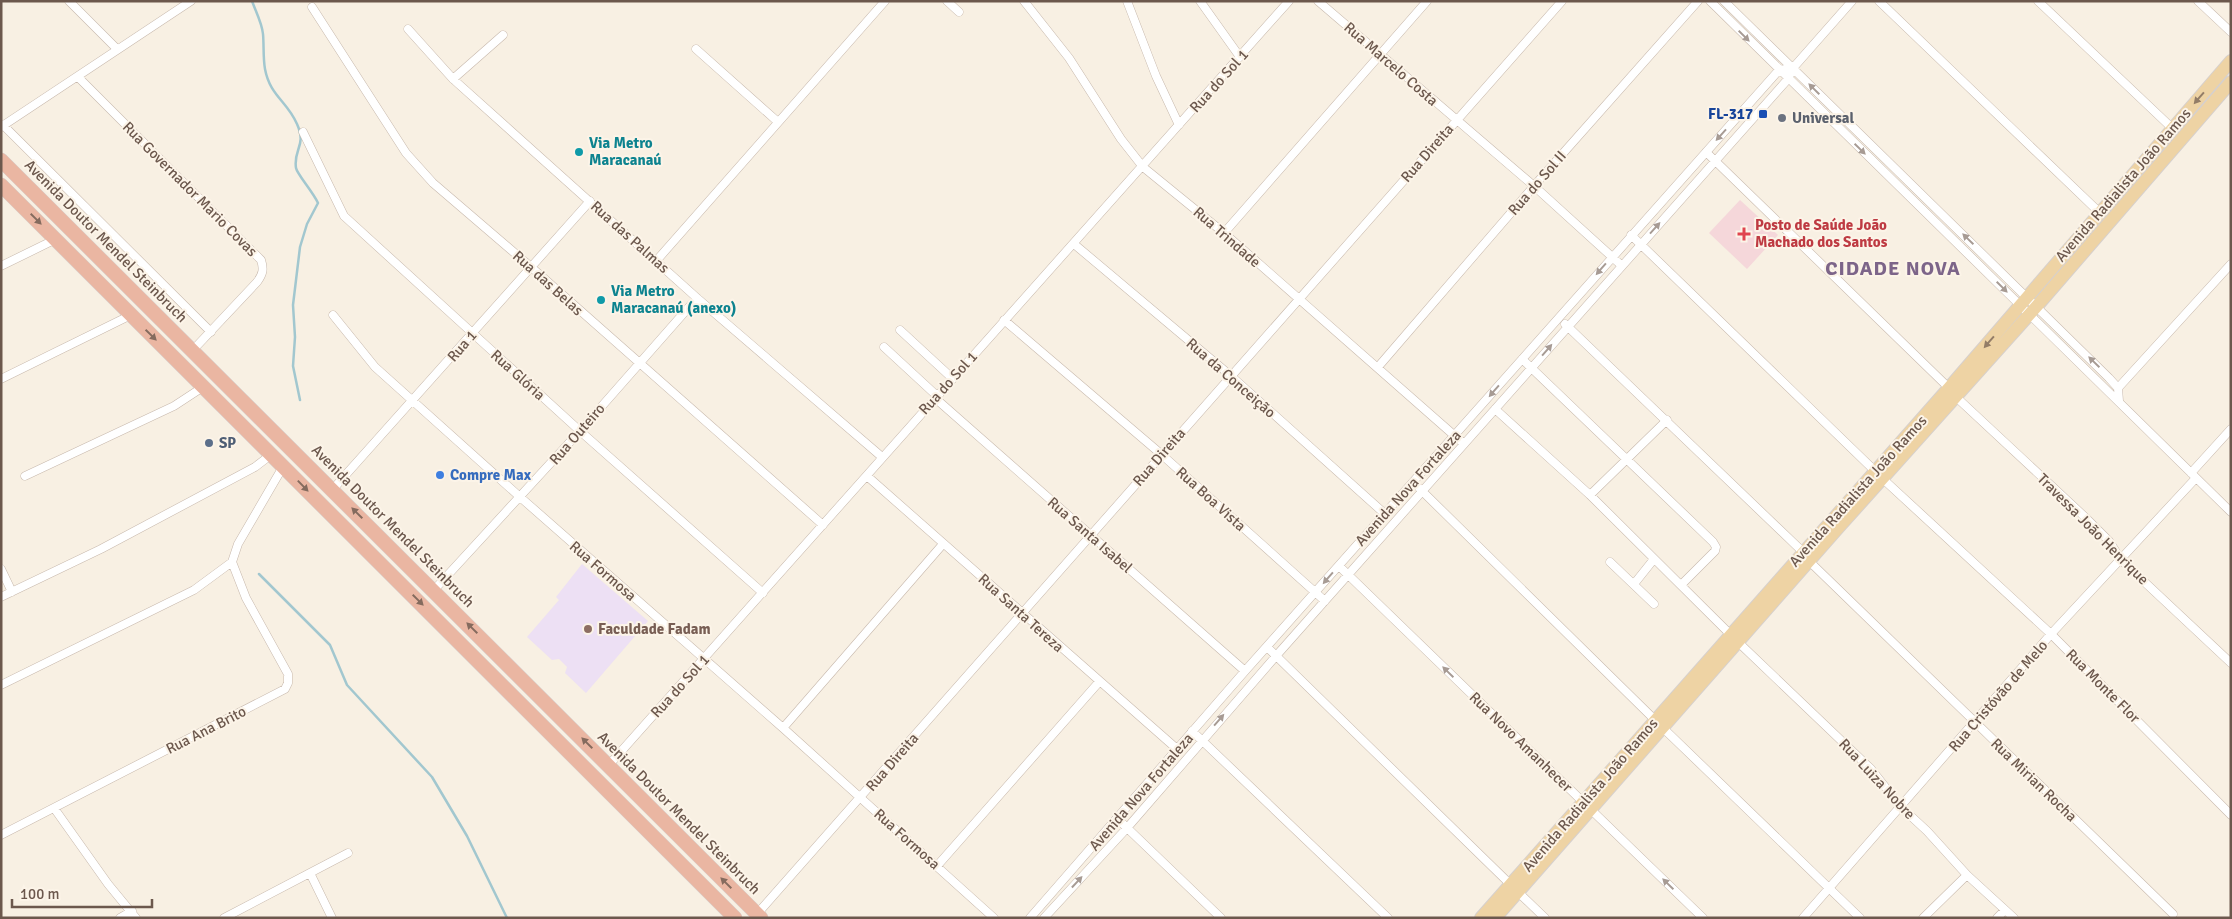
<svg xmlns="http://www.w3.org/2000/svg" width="2232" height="919" font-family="Signika,sans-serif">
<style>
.education{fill:#ede0f4}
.medical{fill:#f5d7da}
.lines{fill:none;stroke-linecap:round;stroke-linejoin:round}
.stream{stroke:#a2c7cf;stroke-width:2.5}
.street-casing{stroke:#c7b8ac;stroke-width:9}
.primary-casing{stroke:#d6d0cd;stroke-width:14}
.highway-casing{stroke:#d6d0cd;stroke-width:15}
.street{stroke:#fff;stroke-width:8}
.primary{stroke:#eed3a4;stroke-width:12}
.highway{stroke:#eab6a2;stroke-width:14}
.oneway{fill:#a79b94}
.oneway2{fill:#937d67}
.oneway3{fill:#856b5e}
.transit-dot{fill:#1a4fb4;stroke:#fcf4e8;stroke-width:2}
.worship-dot{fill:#6b7280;stroke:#fcf4e8;stroke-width:2}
.culture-dot{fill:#0f9aa8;stroke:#fcf4e8;stroke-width:2}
.health-dot{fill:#e0444e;stroke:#fcf4e8;stroke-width:2}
.service-dot{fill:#5c6f8a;stroke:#fcf4e8;stroke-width:2}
.shop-dot{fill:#3f7fe0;stroke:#fcf4e8;stroke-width:2}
.education-dot{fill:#8d6e63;stroke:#fcf4e8;stroke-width:2}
.labels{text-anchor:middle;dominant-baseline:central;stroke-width:4;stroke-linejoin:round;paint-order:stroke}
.street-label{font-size:15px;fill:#6c584d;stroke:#fcf4e8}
.transit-label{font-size:15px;font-weight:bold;fill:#164399;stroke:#fcf4e8;text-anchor:end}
.worship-label{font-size:15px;font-weight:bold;fill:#5b616d;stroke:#fcf4e8;text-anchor:start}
.culture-label{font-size:15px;font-weight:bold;fill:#0d838f;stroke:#fcf4e8;text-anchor:start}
.health-label{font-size:15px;font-weight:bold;fill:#be3a42;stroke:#fcf4e8;text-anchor:start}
.service-label{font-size:15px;font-weight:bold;fill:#4e5e75;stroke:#fcf4e8;text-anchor:start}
.shop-label{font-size:15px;font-weight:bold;fill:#366cbe;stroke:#fcf4e8;text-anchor:start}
.education-label{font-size:15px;font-weight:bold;fill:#785e54;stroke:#fcf4e8;text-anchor:start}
.district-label{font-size:20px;font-weight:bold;letter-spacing:1px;fill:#7d6589;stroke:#fcf4e8}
</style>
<rect width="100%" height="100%" fill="#f8f0e3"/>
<!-- education -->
<path class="education" d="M582,564L648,621L586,693L565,673L567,667L559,659L552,660L527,637L559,600L556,597Z"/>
<!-- medical -->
<path class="medical" d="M1740,200L1778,235L1747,269L1709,233Z"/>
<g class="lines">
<!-- stream -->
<path class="stream" d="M252,1C256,12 262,23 263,34C264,45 263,58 265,69C270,96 287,101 297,124C307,146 293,149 296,168C297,174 313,192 318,203L307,224L300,247L293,305L295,337L293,366L300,400
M259,574L330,645L347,685L432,777L467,836L507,918"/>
<defs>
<path id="street" d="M69,1L117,49
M947,1L959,12
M1024,1L1069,58L1121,139L1143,167L1224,233L1464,444
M1127,1L1156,76L1179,125
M1200,1L1240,57
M1318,1L1534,186L1621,265
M1710,1L2231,512
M1724,1L2109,378L2118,388L2119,401
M1879,1L2099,212
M2038,1L2172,128
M2198,1L2231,32
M312,7L406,153L433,183L531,267L823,525
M408,29L453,79L697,298L882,457
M696,49L778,122
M78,77L261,260C264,269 263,274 257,282L193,350
M453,79L503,35
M3,125L211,332
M1,127L191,1
M303,132L344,216L580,431L763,593
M1706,152L1949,388
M1224,233L1427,1
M1631,235L1875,471
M1074,244L1231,376L1385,514
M657,260L885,1
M1,266L56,239
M333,315L375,367L520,497L783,728L994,918
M1004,320L1161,454L1325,601
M1565,324L1803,552
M900,330L952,378
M884,347L936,395
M1522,359L1713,542L1716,547L1715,551L1681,585
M1378,367L1534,186L1698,1
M1,379L131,315
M2118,388L2231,264
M1955,396L2086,518L2109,541L2121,560L2231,663
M935,398L1245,671
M1495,409L1590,495L1738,642L1871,769L1901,807L1927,831L1967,875L2014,918
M2191,473L2231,429
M25,476L174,406L203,387
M867,476L1177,749
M1883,479L2051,634L2231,815
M333,489L590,201
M1420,489L1656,721
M1590,495L1667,420
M1809,561L2173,914
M1610,562L1654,604
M1339,566L1703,918
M1,569L12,592
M1634,584L1654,559
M434,590L580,431L697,298
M1,597L101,549L255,467L272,454
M1267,647L1511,885
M1,685L194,590L232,562L238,544L284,465
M783,728L943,544
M1663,728L1860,918
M1192,731L1388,918
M609,765L1289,1
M54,808L108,884L136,918
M1123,824L1221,918
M1,835L285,689L288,683V674L246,598L232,562
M937,866L1099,682
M310,873L332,918
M1519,893L1545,918
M757,914L1562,1
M120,918L132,911
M224,918L348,853
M1030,918L1245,671L1779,70L1793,68
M1044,918L1127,828L1276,656L1788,79L1793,68L1852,1
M1803,918L2051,634L2196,478
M1923,918L1967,875
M1997,918L2005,910"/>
<path id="primary" d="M1481,918L1949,388L2231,61
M1495,918L1838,528L2036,307L2231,82"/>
<path id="highway" d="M1,160L761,918
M1,185L735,918"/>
</defs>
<!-- street casing -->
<use href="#street" class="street-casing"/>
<!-- primary casing -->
<use href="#primary" class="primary-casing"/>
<!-- highway casing -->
<use href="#highway" class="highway-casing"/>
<!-- street -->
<use href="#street" class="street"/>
<!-- primary -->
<use href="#primary" class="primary"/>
<!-- highway -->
<use href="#highway" class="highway"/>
</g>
<!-- one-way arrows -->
<defs><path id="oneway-solid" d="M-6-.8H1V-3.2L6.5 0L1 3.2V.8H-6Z" transform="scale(1.25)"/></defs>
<g class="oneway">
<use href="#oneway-solid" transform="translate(1744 36) rotate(45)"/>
<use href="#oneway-solid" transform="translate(1814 89) rotate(-135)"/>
<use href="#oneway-solid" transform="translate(1721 135) rotate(132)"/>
<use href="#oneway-solid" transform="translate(1860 149) rotate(44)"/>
<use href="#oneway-solid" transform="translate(1655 228) rotate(-48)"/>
<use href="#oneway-solid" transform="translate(1968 239) rotate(-136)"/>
<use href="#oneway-solid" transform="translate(1601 269) rotate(131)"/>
<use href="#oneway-solid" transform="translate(2002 287) rotate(45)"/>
<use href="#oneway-solid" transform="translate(1547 350) rotate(-49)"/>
<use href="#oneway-solid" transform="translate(2094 362) rotate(-136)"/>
<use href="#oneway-solid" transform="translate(1494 391) rotate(131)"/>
<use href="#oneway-solid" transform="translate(1328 578) rotate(131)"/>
<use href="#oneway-solid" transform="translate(1448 672) rotate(-136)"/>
<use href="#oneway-solid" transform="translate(1219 720) rotate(-49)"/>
<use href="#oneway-solid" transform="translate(1077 882) rotate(-47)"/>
<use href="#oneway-solid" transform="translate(1668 884) rotate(-136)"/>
</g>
<g class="oneway2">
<use href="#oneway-solid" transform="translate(2199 98) rotate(131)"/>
<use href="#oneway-solid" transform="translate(1989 342) rotate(131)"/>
</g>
<g class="oneway3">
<use href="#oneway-solid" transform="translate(36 219) rotate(45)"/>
<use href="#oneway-solid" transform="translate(151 335) rotate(44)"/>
<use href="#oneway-solid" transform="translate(303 486) rotate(46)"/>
<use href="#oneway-solid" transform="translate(357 513) rotate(-135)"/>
<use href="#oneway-solid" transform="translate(418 600) rotate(45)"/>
<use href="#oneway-solid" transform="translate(472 628) rotate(-135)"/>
<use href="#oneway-solid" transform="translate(587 743) rotate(-135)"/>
<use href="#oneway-solid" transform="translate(726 883) rotate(-135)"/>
</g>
<!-- markers -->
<rect class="transit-dot" x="1758" y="109" width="10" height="10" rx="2.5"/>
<circle class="worship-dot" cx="1782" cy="118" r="5"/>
<g class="culture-dot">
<circle cx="579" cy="152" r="5"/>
<circle cx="601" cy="300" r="5"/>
</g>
<path class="health-dot" d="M1741.5 226.5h5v5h5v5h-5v5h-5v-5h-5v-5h5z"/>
<circle class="service-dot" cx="209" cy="443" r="5"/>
<circle class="shop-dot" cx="440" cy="475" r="5"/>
<circle class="education-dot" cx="588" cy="629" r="5"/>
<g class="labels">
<!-- street labels -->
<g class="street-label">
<text transform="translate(1391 64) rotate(41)">Rua Marcelo Costa</text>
<text transform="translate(1219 81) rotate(-48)">Rua do Sol 1</text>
<text transform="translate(1427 153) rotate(-49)">Rua Direita</text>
<text transform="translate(1537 183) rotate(-49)">Rua do Sol II</text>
<text transform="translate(2123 185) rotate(-49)">Avenida Radialista João Ramos</text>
<text transform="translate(190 189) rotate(45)">Rua Governador Mario Covas</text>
<text transform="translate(630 237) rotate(42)">Rua das Palmas</text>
<text transform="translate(1227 237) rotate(41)">Rua Trindade</text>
<text transform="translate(106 241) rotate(45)">Avenida Doutor Mendel Steinbruch</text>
<text transform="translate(548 283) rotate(42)">Rua das Belas</text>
<text transform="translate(462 346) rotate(-49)">Rua 1</text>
<text transform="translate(518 375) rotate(42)">Rua Glória</text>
<text transform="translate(1231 378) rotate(41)">Rua da Conceição</text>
<text transform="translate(948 383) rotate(-48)">Rua do Sol 1</text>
<text transform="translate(577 434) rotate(-49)">Rua Outeiro</text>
<text transform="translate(1159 457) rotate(-49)">Rua Direita</text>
<text transform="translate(1408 488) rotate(-48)">Avenida Nova Fortaleza</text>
<text transform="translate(1858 491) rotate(-48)">Avenida Radialista João Ramos</text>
<text transform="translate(1211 499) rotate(42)">Rua Boa Vista</text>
<text transform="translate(393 526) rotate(45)">Avenida Doutor Mendel Steinbruch</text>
<text transform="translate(2093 529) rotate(45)">Travessa João Henrique</text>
<text transform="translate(1090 535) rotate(41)">Rua Santa Isabel</text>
<text transform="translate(603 571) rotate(41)">Rua Formosa</text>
<text transform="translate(1021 613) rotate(42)">Rua Santa Tereza</text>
<text transform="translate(680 686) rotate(-48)">Rua do Sol 1</text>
<text transform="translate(2103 686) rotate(45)">Rua Monte Flor</text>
<text transform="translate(1998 696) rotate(-49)">Rua Cristóvão de Melo</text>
<text transform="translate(206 730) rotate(-27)">Rua Ana Brito</text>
<text transform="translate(1521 742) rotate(44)">Rua Novo Amanhecer</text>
<text transform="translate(892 762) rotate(-49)">Rua Direita</text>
<text transform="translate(1877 779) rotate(47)">Rua Luiza Nobre</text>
<text transform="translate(2034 780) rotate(44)">Rua Mirian Rocha</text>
<text transform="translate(1141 792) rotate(-49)">Avenida Nova Fortaleza</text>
<text transform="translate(1590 795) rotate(-49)">Avenida Radialista João Ramos</text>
<text transform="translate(679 813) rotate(45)">Avenida Doutor Mendel Steinbruch</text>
<text transform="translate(907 839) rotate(42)">Rua Formosa</text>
</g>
<!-- transit labels -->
<g class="transit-label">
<text x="1753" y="114">FL-317</text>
</g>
<!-- worship labels -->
<g class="worship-label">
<text x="1792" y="118">Universal</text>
</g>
<!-- culture labels -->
<g class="culture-label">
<text x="589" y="143">Via Metro<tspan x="589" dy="17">Maracanaú</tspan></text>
<text x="611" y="291">Via Metro<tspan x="611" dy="17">Maracanaú (anexo)</tspan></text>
</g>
<!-- health labels -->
<g class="health-label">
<text x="1755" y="225">Posto de Saúde João<tspan x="1755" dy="17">Machado dos Santos</tspan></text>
</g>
<!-- service labels -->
<g class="service-label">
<text x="219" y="443">SP</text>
</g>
<!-- shop labels -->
<g class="shop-label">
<text x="450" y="475">Compre Max</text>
</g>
<!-- education labels -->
<g class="education-label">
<text x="598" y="629">Faculdade Fadam</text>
</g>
<!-- district labels -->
<g class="district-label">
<text x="1893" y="268">CIDADE NOVA</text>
</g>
</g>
<!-- border -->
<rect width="2232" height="919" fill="none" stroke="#6c584d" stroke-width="5"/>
<!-- scale -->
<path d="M12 899v8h140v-8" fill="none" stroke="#6c584d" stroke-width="2.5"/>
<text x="20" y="899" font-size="15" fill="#6c584d" stroke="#fcf4e8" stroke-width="4" paint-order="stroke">100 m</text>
</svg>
